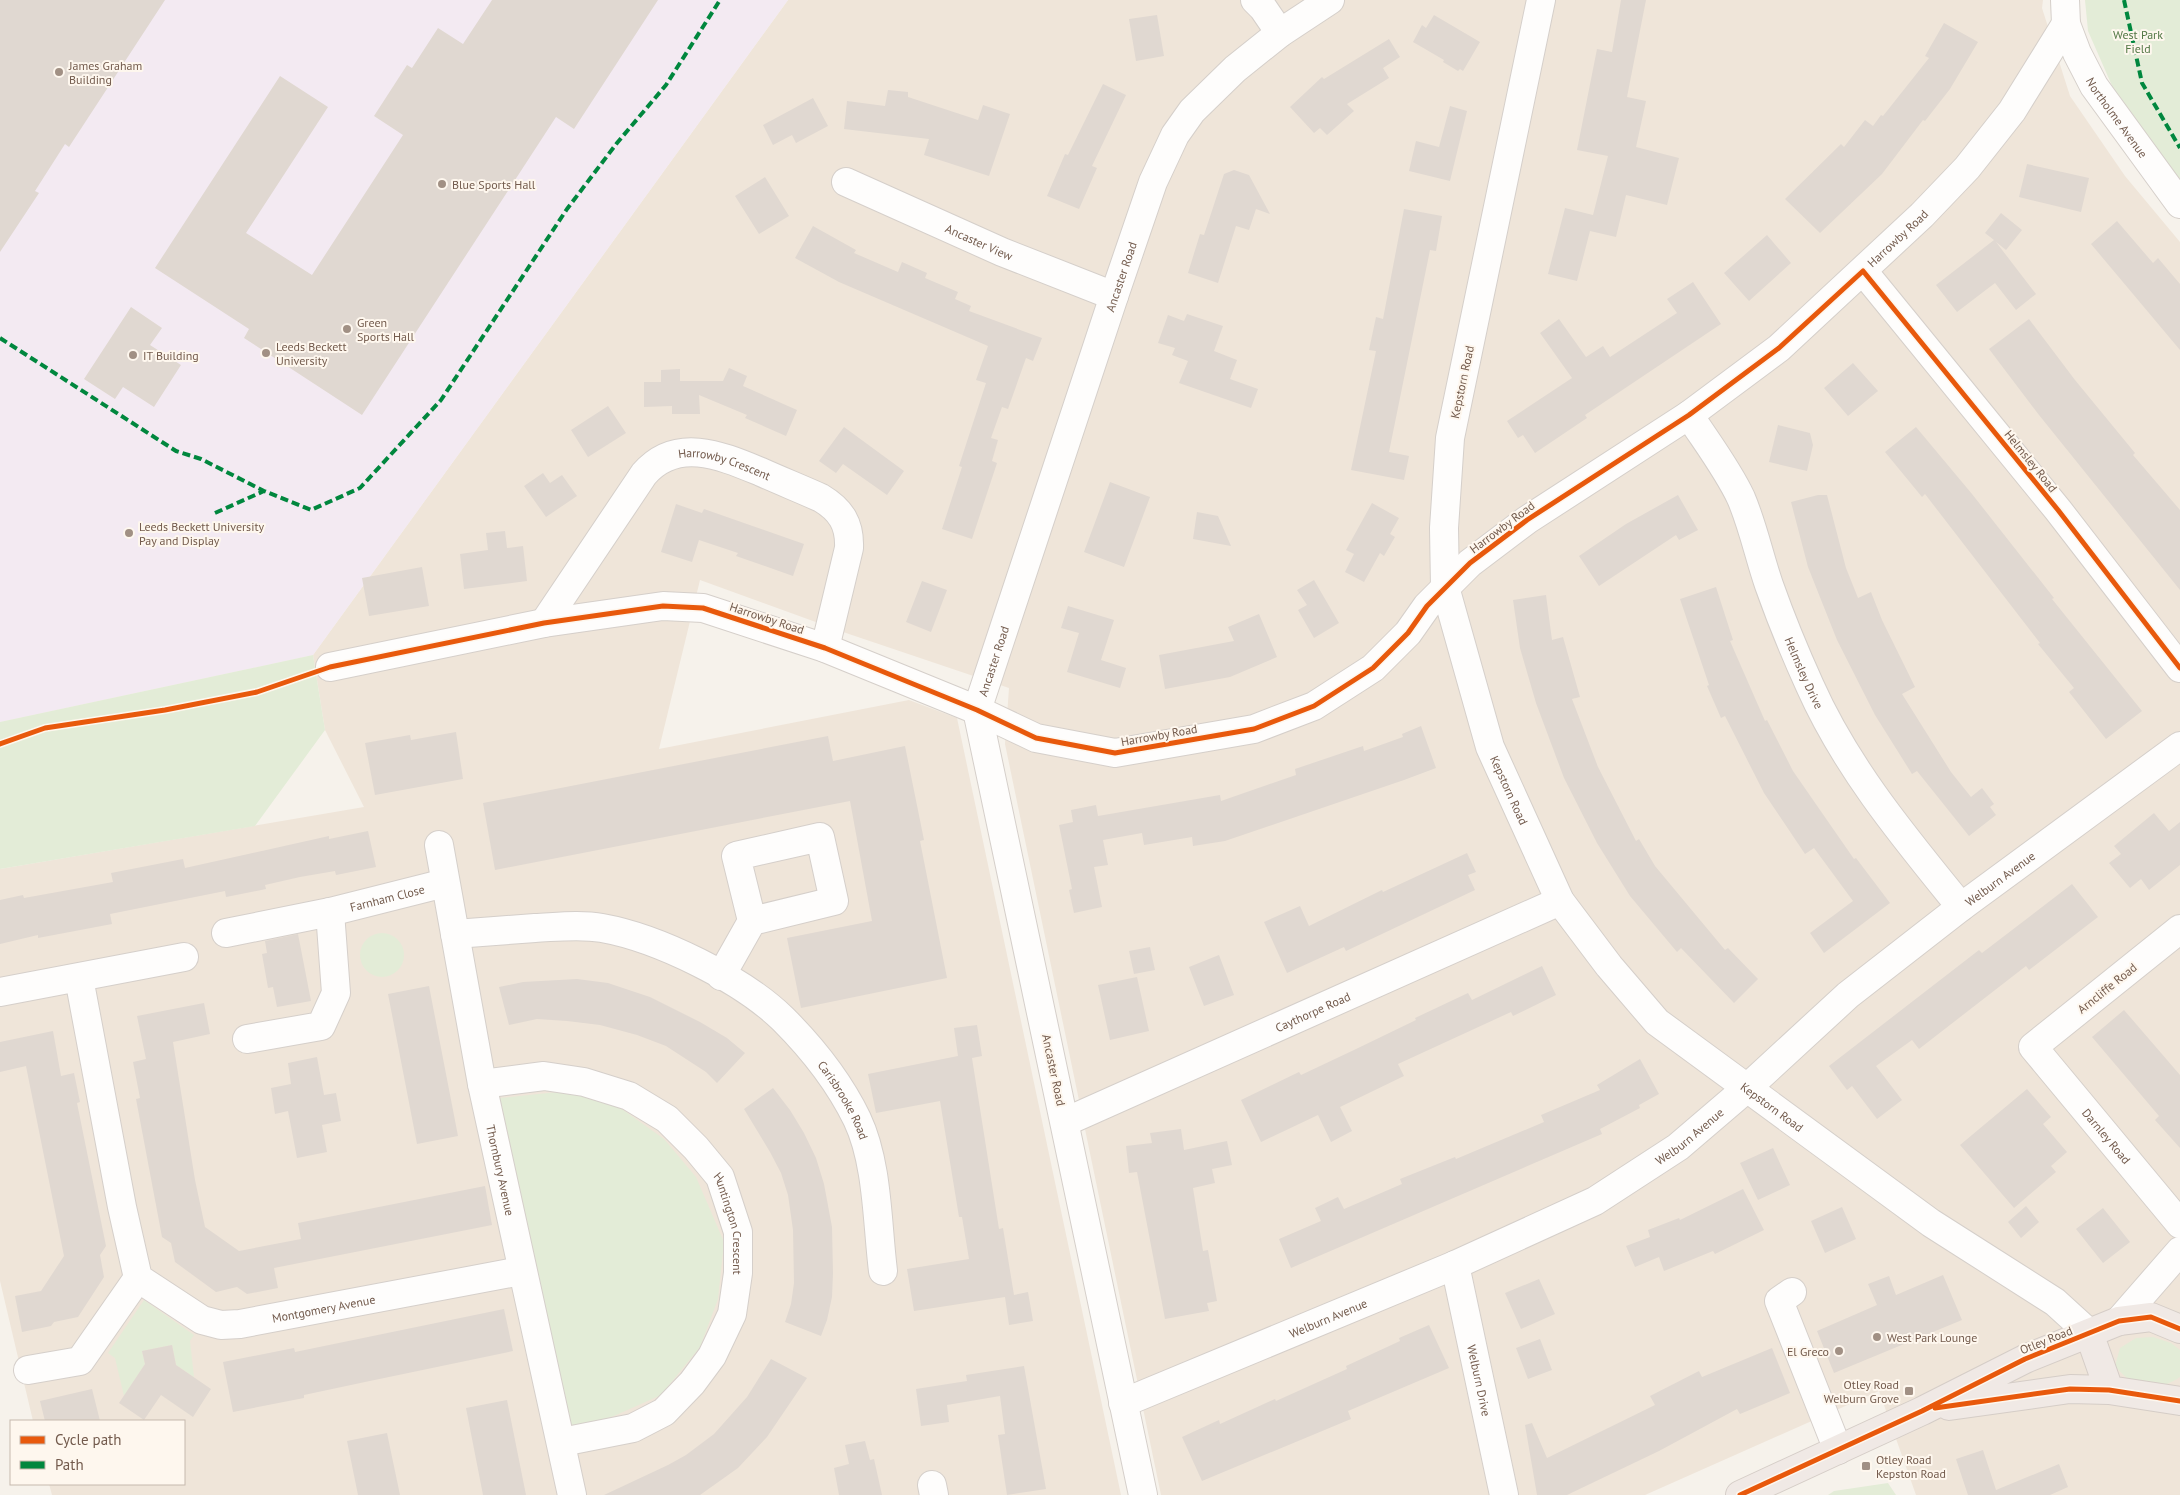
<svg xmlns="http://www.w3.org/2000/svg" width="2180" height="1495" font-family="'PT Sans',sans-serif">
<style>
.residential{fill:#efe5d9}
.education{fill:#f3eaf2}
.green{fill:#e3ecd7}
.building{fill:#e0d8d1}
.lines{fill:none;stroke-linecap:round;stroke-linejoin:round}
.minor-casing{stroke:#d5cfca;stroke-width:30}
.highway-casing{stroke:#d5cdc7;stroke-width:30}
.minor{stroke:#fefdfc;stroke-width:28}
.highway{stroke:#f0e9e5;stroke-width:28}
.quiet{stroke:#00873e;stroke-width:4;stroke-dasharray:8 4;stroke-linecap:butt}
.cycleway-casing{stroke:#fef7ee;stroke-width:8}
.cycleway{stroke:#e8590c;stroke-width:5}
.poi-dot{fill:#a19084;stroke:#fef7ee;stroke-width:2}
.labels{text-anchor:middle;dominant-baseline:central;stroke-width:4;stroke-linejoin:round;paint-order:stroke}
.park-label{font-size:12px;fill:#547846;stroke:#fef7ee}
.poi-label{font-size:12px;fill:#735b4d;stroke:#fef7ee;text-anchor:start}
.street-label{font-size:12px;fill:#735b4d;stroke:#fef7ee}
</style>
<rect width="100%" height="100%" fill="#f6f2eb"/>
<!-- residential -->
<path class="residential" d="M788,0H2043L2042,8L2070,96L2125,176L2180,242V1495H1916L1879,1391L1645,1495H1161L1005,744L1009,688L846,633L700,580L659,749L909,700L957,718L1121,1495H52L49,1484H184V1421H33L0,1281V869L364,807L325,730L313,655Z"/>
<!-- education -->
<path class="education" d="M0,0H788L313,655L0,722Z"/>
<!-- green -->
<path class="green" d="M2085,0H2180V187L2120,104L2088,31Z
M313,655L325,730L255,826L0,869V722Z
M360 955a22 22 0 1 1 44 0a22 22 0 1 1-44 0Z
M567,1091L619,1107L664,1139L696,1177L724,1242L718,1299L700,1347L661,1395L614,1416L572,1428L500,1098Z
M144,1300L194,1335L190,1341L194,1377L176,1365L172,1345L142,1351L145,1364L124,1396L115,1358L108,1353Z
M2153,1337L2171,1343L2180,1350V1377C2154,1394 2134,1389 2115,1366L2120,1348L2136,1338Z
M1888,1483L1896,1495H1828L1834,1491Z"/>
<!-- building -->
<path class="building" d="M0,0H165L69,147L65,144L35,191L39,193L0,252Z
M492,0H658L574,129L556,117L362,415L244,338L249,329L155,268L280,76L328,107L246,233L312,275L403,135L374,116L407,65L412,68L438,28L463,44Z
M1621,0H1646L1627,97L1646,101L1636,147L1679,158L1667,205L1626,195L1616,237L1590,231L1577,281L1548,274L1565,208L1593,215L1608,156L1577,150L1597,49L1612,52Z
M1157,15L1164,56L1136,61L1129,19Z
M1434,15L1480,42L1463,71L1460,69L1458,71L1443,62L1444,60L1413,42L1422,25L1426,28Z
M1944,23L1978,42L1950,89L1925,121L1923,120L1882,174L1820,233L1785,199L1841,144L1844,147L1865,120L1873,126L1881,115L1883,116L1929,58L1925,56Z
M1389,39L1400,57L1383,68L1389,78L1347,104L1354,111L1327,135L1320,128L1314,133L1290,107L1322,77L1324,79Z
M1103,84L1126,95L1092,166L1097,168L1079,209L1047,196L1065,154L1068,155Z
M888,90L908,92V97L978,120L983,105L1010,114L989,176L924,155L929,139L844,129L847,101L885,106Z
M813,98L828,126L796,143L792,135L773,145L763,125Z
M1450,106L1467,111L1450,181L1409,171L1416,141L1439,147Z
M2027,164L2089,178L2081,212L2019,197Z
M1234,170L1249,175L1270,214L1256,209L1249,230L1236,226L1218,283L1188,273L1200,234L1204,235L1224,174Z
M765,177L789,216L759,234L735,196Z
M1404,209L1442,216L1436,251L1430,250L1389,452L1409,456L1404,480L1351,470L1376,351L1369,350L1376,317L1383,319Z
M2001,213L2022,230L2006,250L1996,242L2036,294L2016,310L1995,283L1957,312L1936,285L1994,240L1985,233Z
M2117,221L2153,263L2158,258L2180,284V350L2091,244Z
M813,226L856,250L854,253L898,272L902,262L927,273L925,278L958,292L955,299L971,306L969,311L1042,338L1033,361L1026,358L1008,409L1002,407L991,438L998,440L992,461L997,463L972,539L942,529L962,467L959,466L986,383L976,380L988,346L839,282L795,258Z
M1767,235L1791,263L1749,301L1724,273Z
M1693,282L1721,324L1585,415L1587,418L1535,453L1523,435L1518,438L1507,421L1572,378L1540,333L1559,319L1586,357L1603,346L1610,357L1677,313L1667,299Z
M131,307L162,328L150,345L181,365L154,407L123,387L115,399L84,379Z
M1187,314L1223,326L1214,351L1237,360L1230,379L1258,389L1251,408L1179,383L1188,361L1172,355L1175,348L1158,343L1168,315L1184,321Z
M2029,319L2075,380L2135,453L2133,455L2180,510V590L2039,415L1989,349Z
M1853,363L1878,391L1848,416L1824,388Z
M729,368L747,376L743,386L797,410L786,436L745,418L747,415L699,395L700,414H672V406L644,407V382H661V370L680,369V381H723Z
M608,406L626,433L588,457L571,430Z
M1778,425L1810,433L1813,445L1807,471L1769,462Z
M844,427L904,471L887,495L843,464L836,473L819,461Z
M1916,427L1972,494L2054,598L2052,599L2142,711L2106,739L2069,692L2074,688L2038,644L2040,643L1925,494L1922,497L1885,452Z
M543,473L550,483L562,475L577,496L546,517L524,486Z
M1110,482L1150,497L1124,567L1084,552Z
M1678,495L1698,530L1679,540L1676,535L1599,586L1579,556L1626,524Z
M1818,495H1827L1846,568L1858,598L1871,592L1882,620L1915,687L1902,694L1951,772L1971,797L1982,788L1994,804L1990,807L1996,815L1969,836L1917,771L1912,774L1875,715L1837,640L1808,567L1791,502Z
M1372,503L1399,518L1390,534L1395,537L1384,556L1380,553L1364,582L1345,572L1354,554L1346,550Z
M676,504L702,513L704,509L804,544L793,576L736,556L738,553L699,540L692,562L661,552Z
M1197,512L1218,516L1231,546L1193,539Z
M505,531L507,548L523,546L527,581L464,589L460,554L488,550L486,533Z
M422,567L429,606L369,616L362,578Z
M1314,580L1339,623L1314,638L1298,610L1307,605L1297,590Z
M922,581L947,590L931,632L906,622Z
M1716,587L1733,640L1730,641L1765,721L1767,720L1793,771L1820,810L1854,859L1856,858L1890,903L1824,953L1810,933L1853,901L1814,848L1805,854L1764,793L1725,716L1721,718L1707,686L1709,685L1680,599Z
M1546,595L1552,640L1563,637L1580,697L1572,699L1598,767L1636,841L1639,839L1655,866L1725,950L1728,948L1758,979L1734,1003L1681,948L1677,952L1630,896L1597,843L1564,778L1536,703L1520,648L1513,600Z
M1068,606L1114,620L1101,660L1126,668L1120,688L1067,672L1079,633L1061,628Z
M1259,614L1277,657L1230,677L1165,689L1159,655L1234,641L1228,627Z
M1421,726L1436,768L1404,780L1225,841L1193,846L1192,837L1144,845L1142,833L1103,840L1108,865L1094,867L1102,907L1074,913L1069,890L1072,889L1059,825L1073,822L1071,810L1096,805L1098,816L1220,795L1221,801L1296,775L1295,769L1363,746L1364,751L1403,737L1402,734Z
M456,732L463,779L375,795L365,743L410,735L411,740Z
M828,736L833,761L905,746L924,840L920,841L947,978L801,1008L787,938L872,921L850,801L495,870L483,803Z
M2154,813L2169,831L2180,822V865L2149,890L2141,879L2130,888L2109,863L2121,854L2114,846Z
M368,831L376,867L336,875L335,871L300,877L265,885L266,889L226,897L225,891L110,914L112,924L38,938V935L0,944V900L23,895L24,898L113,882L111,873L183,859L185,868L329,836V839Z
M1467,853L1476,872L1468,875L1475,890L1346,951L1344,947L1287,973L1264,922L1300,906L1309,926L1382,890L1383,892Z
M2072,884L2098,917L2029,970L2026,966L1919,1049L1912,1040L1876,1066L1902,1100L1877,1119L1852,1086L1847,1090L1829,1066L1979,950L1982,953Z
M298,934L311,1001L277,1007L273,987L268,988L262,954L267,953L265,941Z
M1150,947L1155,970L1134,974L1129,951Z
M1219,955L1234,995L1204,1006L1189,967Z
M1542,966L1556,995L1513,1016L1511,1012L1398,1064L1404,1076L1340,1107L1352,1131L1331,1142L1318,1115L1261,1142L1241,1100L1299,1072L1301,1075L1354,1050L1416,1020L1415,1018L1468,993L1472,1000Z
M1137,977L1149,1031L1110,1040L1098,985Z
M577,979L608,983L650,997L700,1022L727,1038L745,1053L717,1083L706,1072L666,1046L637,1035L600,1025L567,1021L537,1019L509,1025L499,987L523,982Z
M429,986L458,1136L417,1144L388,994Z
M204,1003L210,1034L173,1042L195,1180L205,1227L239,1251L301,1239L298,1223L485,1186L492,1225L274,1268L278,1288L247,1294L237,1287L216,1292L175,1262L171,1243L162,1237L136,1099L140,1098L133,1062L146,1059L137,1016Z
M2124,1010L2180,1075V1148L2155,1120L2159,1116L2092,1037Z
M977,1025L982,1056L972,1058L999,1229L1003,1228L1014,1295L1028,1292L1033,1321L1009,1325L1005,1297L914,1311L907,1269L969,1259L962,1217H959L940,1101L876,1113L868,1074L958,1056L954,1028Z
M53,1031L61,1076L74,1073L80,1102L77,1103L106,1246L100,1255L104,1277L78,1317L54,1322L51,1326L22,1332L15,1296L41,1291L64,1256L26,1066L0,1072V1042Z
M317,1057L324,1095L336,1093L341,1121L322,1125L327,1152L297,1158L288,1111L275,1114L271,1088L291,1084L288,1063Z
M1640,1059L1659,1094L1639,1105L1640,1108L1600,1129L1602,1134L1291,1268L1279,1239L1321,1221L1315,1208L1338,1197L1344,1209L1402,1184L1400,1179L1455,1157L1456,1159L1544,1122L1541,1115L1600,1090L1597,1085Z
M773,1088L790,1110L804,1133L816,1158L824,1184L832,1227L833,1273L832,1297L827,1320L821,1336L785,1322L791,1304L794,1283L793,1230L788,1195L781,1173L770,1152L744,1109Z
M2027,1089L2051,1117L2043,1124L2067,1152L2051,1166L2056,1172L2014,1208L1960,1145Z
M1181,1129L1184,1150L1227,1141L1232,1165L1212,1169L1215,1183L1193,1188L1203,1251L1208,1250L1217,1301L1207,1303L1209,1311L1165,1319L1137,1172L1129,1173L1126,1146L1152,1143L1150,1133Z
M1773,1148L1790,1185L1758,1200L1740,1163Z
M1743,1189L1764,1230L1715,1254L1713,1251L1664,1271L1659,1257L1635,1267L1626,1246L1650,1237L1648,1230L1679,1218L1680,1220Z
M2026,1206L2039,1222L2021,1238L2008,1222Z
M1842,1207L1856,1239L1825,1253L1811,1221Z
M2103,1208L2130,1242L2103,1263L2076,1229Z
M1943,1275L1962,1320L1834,1373L1817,1331L1877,1305L1868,1284L1889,1276L1896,1295Z
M1539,1279L1555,1314L1521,1329L1505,1293Z
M504,1309L513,1351L365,1382L304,1395V1398L233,1412L223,1362L294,1348L295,1352Z
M1429,1325L1449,1368L1348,1411L1351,1419L1202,1481L1182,1437L1219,1420L1220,1424L1275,1399L1276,1401L1347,1369L1346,1366L1400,1341L1399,1338Z
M1540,1339L1552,1370L1528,1379L1516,1348Z
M172,1345L176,1365L211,1389L193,1417L161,1395L144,1420L119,1403L145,1364L142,1351Z
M1772,1348L1790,1393L1740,1414L1737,1409L1659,1451L1567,1495H1537L1525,1425L1532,1423L1547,1458L1655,1405L1650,1396L1699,1371L1702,1377Z
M771,1359L807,1378L767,1437L738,1468L700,1495H604L668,1465L686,1455L714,1434L747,1397Z
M1024,1366L1046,1489L1007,1495L998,1435L1005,1434L1000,1396L947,1405L949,1422L921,1426L916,1389L967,1381L966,1375Z
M92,1389L100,1421H45L40,1401Z
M507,1400L526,1495H483L466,1408Z
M387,1433L400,1495H358L347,1441Z
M865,1441L870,1460L874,1459L882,1495H839L834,1468L849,1464L845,1445Z
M1983,1450L1996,1490L2059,1464L2068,1487L2050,1495H1968L1956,1459Z"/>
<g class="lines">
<defs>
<g id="minor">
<path d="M1255,0L1263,8L1280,33"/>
<path id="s1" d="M1541,0L1450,438L1444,528L1445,587L1490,747L1560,901L1609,966L1657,1022L1931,1223L2055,1302L2089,1333"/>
<path id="s2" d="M2065,0L2066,24L2077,53L2094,86L2180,204"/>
<path id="s3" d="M846,182L1002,252L1114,296"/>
<path d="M1863,271L2058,510L2180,668"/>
<path id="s4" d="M1689,415C1706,441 1728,470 1741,498C1753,526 1759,556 1769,585C1781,619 1795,653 1810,686C1847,769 1905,838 1961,907"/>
<path id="s5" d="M544,623L644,474C677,436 722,456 761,472C781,481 801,489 821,498C841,510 850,524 849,548L825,648"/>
<path id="s6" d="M330,667L544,623L663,606L703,608L825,648L977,710L1036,738L1115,753L1254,729L1314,706L1373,668L1408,633L1427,606L1470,563L1527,520L1689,415L1779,348L1922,215L1967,168L2012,111L2066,24"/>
<path id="s7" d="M439,845L482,1084L572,1495"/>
<path id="s8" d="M2180,929L2033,1047L2180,1224"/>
<path id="s9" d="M226,933L330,912L445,883"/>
<path id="s10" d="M455,934C482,932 508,930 535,928C557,927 580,924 602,928C658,938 742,979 783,1019C811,1047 839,1082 857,1119C878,1163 877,1223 883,1271"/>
<path d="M721,976L752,921L736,856L820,837L834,901L752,921"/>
<path id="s11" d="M79,978L122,1207L138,1278L202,1320L221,1325L240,1324L521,1271"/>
<path d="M0,992L184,957"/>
<path d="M247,1039L321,1026L336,993L330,912"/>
<path id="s12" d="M482,1084L544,1076L584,1082L629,1096L667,1119L696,1148L720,1177L738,1232V1273L732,1314L712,1356L692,1383L664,1412L633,1428L562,1442"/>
<path id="s13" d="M1065,1122L1560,901"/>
<path id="s14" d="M1455,1265L1504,1495"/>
<path d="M1792,1292L1779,1301L1838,1450"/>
<path d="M2119,1321L2180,1251"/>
<path d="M28,1370L80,1361L138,1278"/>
<path id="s15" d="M1123,1403L1455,1265L1595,1201L1678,1147L1747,1088L1848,995L1961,907L2180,746"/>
<path d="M932,1485L934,1495"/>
<path id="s16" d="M1143,1495L977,710L1114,296L1153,182L1175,135L1192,111L1235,69L1280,33L1330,0"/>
</g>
<path id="highway" d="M2089,1333L2109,1390
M1949,1406L2070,1389L2109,1390L2180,1401
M1740,1495L1922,1411L2025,1359L2119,1321L2151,1317L2180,1329"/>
</defs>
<!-- minor casing -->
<use href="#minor" class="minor-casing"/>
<!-- highway casing -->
<use href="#highway" class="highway-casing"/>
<!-- minor -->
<use href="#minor" class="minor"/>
<!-- highway -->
<use href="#highway" class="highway"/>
<!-- quiet -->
<path class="quiet" d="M2124,0L2142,83L2180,148
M0,338L176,451L201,459L264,491L311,510L360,488L441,400L567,209L617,143L666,85L720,0
M215,513L264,491"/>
<defs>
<path id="cycleway" d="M0,744L45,728L165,710L257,692L330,667L544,623L663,606L703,608L825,648L977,710L1036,738L1115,753L1254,729L1314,706L1373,668L1408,633L1427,606L1470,563L1527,520L1689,415L1779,348L1863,271L2058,510L2180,668
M1935,1408L2070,1389L2109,1390L2180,1401
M1740,1495L1922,1411L2025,1359L2119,1321L2151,1317L2180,1329"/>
</defs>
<!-- cycleway casing -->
<use href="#cycleway" class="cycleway-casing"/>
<!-- cycleway -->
<use href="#cycleway" class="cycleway"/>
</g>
<!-- markers -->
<g class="poi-dot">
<circle cx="59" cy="72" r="5"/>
<circle cx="442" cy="184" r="5"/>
<circle cx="347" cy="329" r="5"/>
<circle cx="266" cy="353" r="5"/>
<circle cx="133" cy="355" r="5"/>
<circle cx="129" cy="533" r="5"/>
<circle cx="1877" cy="1337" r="5"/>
<circle cx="1839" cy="1351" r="5"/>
<rect x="1904" y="1386" width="10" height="10" rx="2.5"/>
<rect x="1861" y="1461" width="10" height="10" rx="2.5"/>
</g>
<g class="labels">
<!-- park labels -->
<g class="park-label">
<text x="2138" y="34">West Park<tspan x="2138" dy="14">Field</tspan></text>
</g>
<!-- poi labels -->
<g class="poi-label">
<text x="69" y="65">James Graham<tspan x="69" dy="14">Building</tspan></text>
<text x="452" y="184">Blue Sports Hall</text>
<text x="357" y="322">Green<tspan x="357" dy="14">Sports Hall</tspan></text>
<text x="276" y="346">Leeds Beckett<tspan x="276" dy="14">University</tspan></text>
<text x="143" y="355">IT Building</text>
<text x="139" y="526">Leeds Beckett University<tspan x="139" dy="14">Pay and Display</tspan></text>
<text x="1887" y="1337">West Park Lounge</text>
<text x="1829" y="1351" text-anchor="end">El Greco</text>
<text x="1899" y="1384" text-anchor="end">Otley Road<tspan x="1899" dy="14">Welburn Grove</tspan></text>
<text x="1876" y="1459">Otley Road<tspan x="1876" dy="14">Kepston Road</tspan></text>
</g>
<!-- street labels -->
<g class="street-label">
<text stroke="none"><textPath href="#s2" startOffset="131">Northolme Avenue</textPath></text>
<text stroke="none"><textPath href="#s6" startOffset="1774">Harrowby Road</textPath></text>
<text stroke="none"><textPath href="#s3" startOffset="146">Ancaster View</textPath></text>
<text stroke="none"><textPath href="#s16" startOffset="1259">Ancaster Road</textPath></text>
<text transform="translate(1462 382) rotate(-78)">Kepstorn Road</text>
<text transform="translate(2031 461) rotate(51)">Helmsley Road</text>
<text stroke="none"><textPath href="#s5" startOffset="268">Harrowby Crescent</textPath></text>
<text transform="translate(1502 527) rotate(-37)">Harrowby Road</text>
<text transform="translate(767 618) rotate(18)">Harrowby Road</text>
<text stroke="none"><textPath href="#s16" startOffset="854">Ancaster Road</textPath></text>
<text stroke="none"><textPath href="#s4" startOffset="284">Helmsley Drive</textPath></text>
<text transform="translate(1159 735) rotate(-10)">Harrowby Road</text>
<text stroke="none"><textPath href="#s1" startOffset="810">Kepstorn Road</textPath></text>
<text stroke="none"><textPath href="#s15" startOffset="1032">Welburn Avenue</textPath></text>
<text stroke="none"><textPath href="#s9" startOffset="165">Farnham Close</textPath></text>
<text transform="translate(2107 988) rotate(-39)">Arncliffe Road</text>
<text stroke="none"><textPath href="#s13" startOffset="271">Caythorpe Road</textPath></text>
<text transform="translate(1054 1070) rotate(78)">Ancaster Road</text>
<text stroke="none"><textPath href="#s10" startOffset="454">Carisbrooke Road</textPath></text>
<text stroke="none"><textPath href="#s1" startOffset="1230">Kepstorn Road</textPath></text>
<text stroke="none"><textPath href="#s15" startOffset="628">Welburn Avenue</textPath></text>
<text stroke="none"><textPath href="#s8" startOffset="304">Darnley Road</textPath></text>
<text stroke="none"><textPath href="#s7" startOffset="331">Thornbury Avenue</textPath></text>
<text stroke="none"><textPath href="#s12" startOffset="321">Huntington Crescent</textPath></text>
<text stroke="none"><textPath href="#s11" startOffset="506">Montgomery Avenue</textPath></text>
<text stroke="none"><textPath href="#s15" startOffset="222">Welburn Avenue</textPath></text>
<text transform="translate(2046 1340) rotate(-22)">Otley Road</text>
<text stroke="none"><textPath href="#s14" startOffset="118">Welburn Drive</textPath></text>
</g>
</g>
<!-- legend -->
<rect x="10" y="1420" width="175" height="65" fill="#fef7ee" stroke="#c6b9ae"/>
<rect x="20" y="1436" width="25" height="8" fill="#e8590c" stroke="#c6b9ae"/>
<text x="55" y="1445" font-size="15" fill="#735b4d">Cycle path</text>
<rect x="20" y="1461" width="25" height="8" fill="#00873e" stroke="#c6b9ae"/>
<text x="55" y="1470" font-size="15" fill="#735b4d">Path</text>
</svg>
